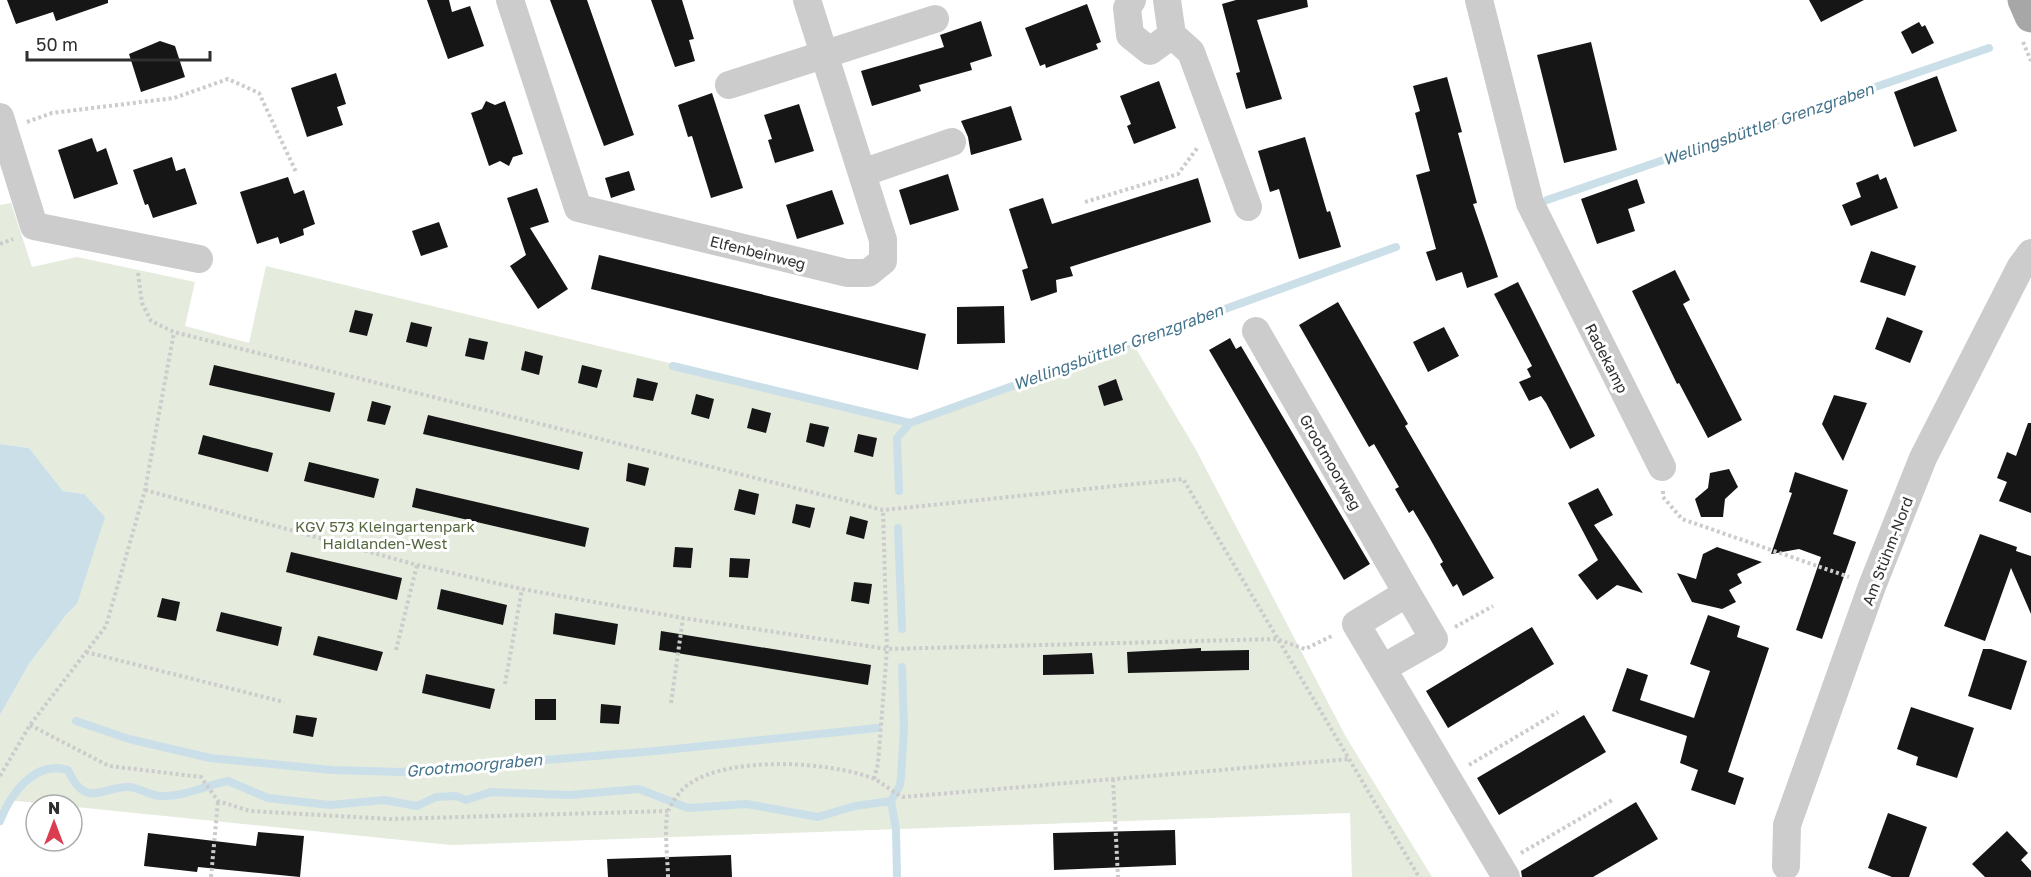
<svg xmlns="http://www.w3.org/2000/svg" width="2031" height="877" font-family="'Golos Text',sans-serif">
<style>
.green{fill:#e5ebdd}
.water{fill:#cbdfe9}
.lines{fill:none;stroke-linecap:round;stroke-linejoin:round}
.stream{stroke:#cbdfe9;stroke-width:8}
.building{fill:#161616}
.path{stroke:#ccc;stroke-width:4;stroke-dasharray:3 3;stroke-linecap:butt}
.minor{stroke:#ccc;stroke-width:28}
.major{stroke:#a7a7a7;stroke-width:33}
.labels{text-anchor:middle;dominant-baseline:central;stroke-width:6;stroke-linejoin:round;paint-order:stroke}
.street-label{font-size:15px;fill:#2f2f2f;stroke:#fff}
.park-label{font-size:15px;fill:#54673f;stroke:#fff}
.water-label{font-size:16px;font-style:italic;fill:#42738b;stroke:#fff}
</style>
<rect width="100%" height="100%" fill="#fff"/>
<!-- green -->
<path class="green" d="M11,203L32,267L77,257L195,282L185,326L249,343L266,266L910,421L1132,342L1195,448L1346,737L1432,877H1352L1350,813L451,845L7,800L0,824V715L29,664L66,615L77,604L84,494L63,491L29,448L0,444V205Z"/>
<!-- water -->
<path class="water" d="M0,444L29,448L63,491L84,494L105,517L77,604L66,615L29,664L0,715Z"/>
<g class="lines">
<!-- stream -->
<path class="stream" d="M1547,200L1989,48
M673,366L910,423
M899,491L897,438L910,423L1396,247
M898,528L902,629
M76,721L129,739L210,758L332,770L400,772L655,751L877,728
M0,821C11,793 35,760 68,770C86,811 104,785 130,787C140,788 150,796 161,796C185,797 206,785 228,781L268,798L330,805L384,800L417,806L436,797L456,796L466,800L491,792L570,795L639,789L688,808L747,804L818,817L855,806L891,801
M897,877L896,829L891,801L900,785L901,777L904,728L902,667"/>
</g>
<!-- building -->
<path class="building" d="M7,0H108V3L56,21L53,12L16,24Z
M427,0H449L452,12L470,6L484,46L448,59Z
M550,0H587L634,135L604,146Z
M651,0H682L694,39L689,40L695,61L675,67Z
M1236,0H1307L1308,7L1257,20L1282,99L1246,109L1236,73L1240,72L1222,4Z
M1809,0H1864L1821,22Z
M1087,4L1101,42L1096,44L1098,49L1046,68L1045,64L1040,66L1025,28Z
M981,21L992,56L970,63L972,70L919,85L921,91L872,106L861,71L944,47L940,35Z
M1919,22L1922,27L1925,25L1934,43L1912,54L1901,32Z
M160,41L175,46L185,77L141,92L129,54Z
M1591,42L1617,150L1564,163L1537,55Z
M336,73L346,104L337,107L343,125L307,137L291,88Z
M1937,76L1957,131L1914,147L1894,92Z
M1447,77L1462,132L1458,133L1477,203L1473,204L1498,277L1467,288L1462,272L1436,281L1426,252L1436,249L1416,175L1430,171L1415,113L1420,111L1413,86Z
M1159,81L1176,128L1134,144L1127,126L1131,124L1120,96Z
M712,93L743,188L711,198L692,136L688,137L678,105Z
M486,101L495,105L505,101L514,127L523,154L513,157L509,166L500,161L489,166L471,113L482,109Z
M799,104L814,151L775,163L768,140L772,139L764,115Z
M1011,106L1022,140L971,155L968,137L961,121Z
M1305,137L1327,212L1330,211L1341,247L1299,259L1279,189L1270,192L1258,151Z
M92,138L97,152L106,148L118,184L74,199L58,150Z
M172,157L176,171L185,168L197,204L153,218L148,204L145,205L133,170Z
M629,171L635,190L611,198L605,178Z
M948,174L959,210L910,225L899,190Z
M1878,174L1880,180L1886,177L1898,208L1851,226L1842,205L1861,197L1856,183Z
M288,177L294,194L304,190L315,224L303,229L304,235L280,244L278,237L257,244L240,192Z
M1198,178L1211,222L1070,267L1073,276L1056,280L1057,292L1031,301L1022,270L1028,268L1009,209L1043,198L1052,224Z
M1637,179L1645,203L1628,209L1635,231L1597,244L1581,199Z
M537,188L549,222L530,228L568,289L538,309L510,266L526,255L507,198Z
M832,190L844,224L797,239L786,205Z
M439,222L448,247L421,256L412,231Z
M1871,251L1916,266L1905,296L1860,282Z
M599,255L926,334L918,370L591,289Z
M1675,270L1690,300L1683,304L1742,420L1708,438L1679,383L1677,384L1632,291Z
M1518,282L1595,436L1570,449L1546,403L1541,396L1529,401L1519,382L1531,377L1527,369L1532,366L1494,294Z
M1338,302L1408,424L1405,426L1494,578L1463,596L1457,584L1453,587L1440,564L1443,562L1429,537L1413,510L1409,513L1395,489L1399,487L1374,444L1369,447L1299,325Z
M1004,306L1005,343L957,344V307Z
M355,310L373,314L367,336L349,332Z
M1887,317L1923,331L1910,363L1875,349Z
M411,322L432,327L427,347L406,342Z
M1444,327L1459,356L1428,372L1413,342Z
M469,338L488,342L484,360L465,356Z
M1230,338L1236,349L1241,346L1370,564L1344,580L1209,350Z
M525,351L543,356L539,375L521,370Z
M214,365L335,393L330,412L209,385Z
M582,365L602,370L597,388L578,383Z
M637,378L658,383L653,401L633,397Z
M1116,379L1123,400L1104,406L1098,386Z
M696,394L714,399L709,419L691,414Z
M1834,395L1867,403L1843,461L1822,424Z
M372,401L391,406L385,425L367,421Z
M752,408L771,413L766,433L747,428Z
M428,415L583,452L579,470L423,434Z
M810,423L829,427L824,447L806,442Z
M2028,423H2031V513L1999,501L2007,482L1997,478L2007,452L2016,456Z
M858,434L877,438L873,457L854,452Z
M203,435L273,453L268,472L198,454Z
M309,462L379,479L374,498L304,481Z
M628,463L649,468L645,486L626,481Z
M1729,469L1738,487L1725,499L1723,517H1701L1695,499L1708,488L1710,473Z
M1795,472L1848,490L1833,534L1856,542L1822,639L1796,630L1821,557L1799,549L1771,554L1792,493L1789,492Z
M416,488L589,528L585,547L412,507Z
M1598,488L1613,515L1594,525L1643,593L1617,585L1597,600L1578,575L1598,560L1568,503Z
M739,489L759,494L755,515L734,510Z
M796,504L815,508L810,528L792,523Z
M850,516L868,521L864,539L846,534Z
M1980,534L2017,547L2016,551L2031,556V614L2011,568L1985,641L1944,626Z
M675,547L693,548L691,568L673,567Z
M1717,547L1762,562L1737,574L1742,583L1729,590L1736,602L1722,609L1692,602L1677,573L1696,579L1703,554Z
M291,552L402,578L397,600L286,572Z
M730,558L750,559L748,578L729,577Z
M854,582L872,584L869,604L851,601Z
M441,589L507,605L503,625L437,609Z
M162,598L180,602L176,621L157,617Z
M221,612L282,627L278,646L216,631Z
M555,613L618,624L615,645L553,634Z
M1708,615L1740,626L1737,637L1769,648L1728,772L1744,778L1735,805L1691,790L1698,770L1680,763L1687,736L1612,711L1627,668L1648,675L1640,700L1694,718L1710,671L1690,664Z
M1532,627L1554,664L1448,728L1426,691Z
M661,631L871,665L868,685L659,650Z
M318,636L383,652L377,671L313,655Z
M1201,648V651L1249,650V670L1128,673L1127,652Z
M1983,649H1991L2027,661L2011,710L1968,696Z
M1092,653L1094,674L1043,675V655Z
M426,674L495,689L490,709L422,693Z
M535,699H556V720H535Z
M601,704L621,706L619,724L600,723Z
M1911,707L1974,728L1957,778L1916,765L1918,757L1897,749Z
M296,715L317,718L313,737L293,733Z
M1584,715L1606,752L1499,815L1477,778Z
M1636,802L1658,839L1593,877H1522L1521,871Z
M1888,813L1927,827L1909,877H1892L1868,868Z
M1175,830L1176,865L1054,870L1053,833Z
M2007,831L2028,853L2021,860L2031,871V877H1985L1972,864Z
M258,832L304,836L300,877L198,867L197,872L144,866L148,833L256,846Z
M731,855L732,877H608L607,859Z"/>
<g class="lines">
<!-- path -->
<path class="path" d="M2023,42L2031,61
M27,122L52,113L174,98L228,79L259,93L297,174
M1085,202L1178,174L1198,147
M0,244L13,239
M138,273L142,303L151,321L174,332L883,510L1183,479L1419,877
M145,490L417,565L522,589L683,618L887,649L1276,639L1305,649L1334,635
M1663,491V497L1682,519L1849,577
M1455,627L1493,606
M396,650L417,565
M86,652L284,702
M505,684L522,589
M671,703L683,618
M30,725L109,766L201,777L218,801L250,811L390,819L668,811
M1469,765L1558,712
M0,776L30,725L106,626L145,490L174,332
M874,779L878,764L887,649L883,510
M1113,779L1118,877
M1521,853L1612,800
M211,877L218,801
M668,877C668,862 663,820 669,809C673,801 682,788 689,784C729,756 827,761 872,778C882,782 892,792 903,797L1350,759"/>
<!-- minor -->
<path class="minor" d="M510,0L578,208L847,273H868L883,261V240L807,0
M1132,0L1127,8L1130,35L1150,51L1172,35L1167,0
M1479,0L1530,203L1662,467
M1172,35L1191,52L1248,207
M729,85L935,19
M0,117L34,226L199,259
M862,173L952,142
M1256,331L1407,593
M1383,668L1434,639L1407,593L1356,624L1506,877
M1786,866L1787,825L1872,586L1923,458L2020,268L2031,253"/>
<!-- major -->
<path class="major" d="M2024,0L2031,16"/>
</g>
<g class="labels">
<!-- street labels -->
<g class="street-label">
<text transform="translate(758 252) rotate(14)">Elfenbeinweg</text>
<text transform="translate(1607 358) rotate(63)">Radekamp</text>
<text transform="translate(1331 462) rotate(60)">Grootmoorweg</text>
<text transform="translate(1887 551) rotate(-69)">Am Stühm-Nord</text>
</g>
<!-- park labels -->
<g class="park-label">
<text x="385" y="526">KGV 573 Kleingartenpark<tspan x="385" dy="17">Haidlanden-West</tspan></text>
</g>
<!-- water labels -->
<g class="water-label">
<text transform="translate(1768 124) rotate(-19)">Wellingsbüttler Grenzgraben</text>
<text transform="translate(1118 347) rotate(-20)">Wellingsbüttler Grenzgraben</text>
<text transform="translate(474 765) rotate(-5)">Grootmoorgraben</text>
</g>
</g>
<!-- north arrow -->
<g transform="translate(54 823)"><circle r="28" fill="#ffffff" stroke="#acacac" stroke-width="1.5"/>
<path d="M0-4.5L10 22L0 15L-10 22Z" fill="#da3d50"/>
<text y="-9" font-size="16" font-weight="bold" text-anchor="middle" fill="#2f2f2f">N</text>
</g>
<!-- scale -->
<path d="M27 51v9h183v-9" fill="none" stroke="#2f2f2f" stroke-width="3"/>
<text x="36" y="51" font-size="18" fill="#2f2f2f" stroke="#ffffff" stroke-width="4.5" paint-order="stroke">50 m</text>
</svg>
